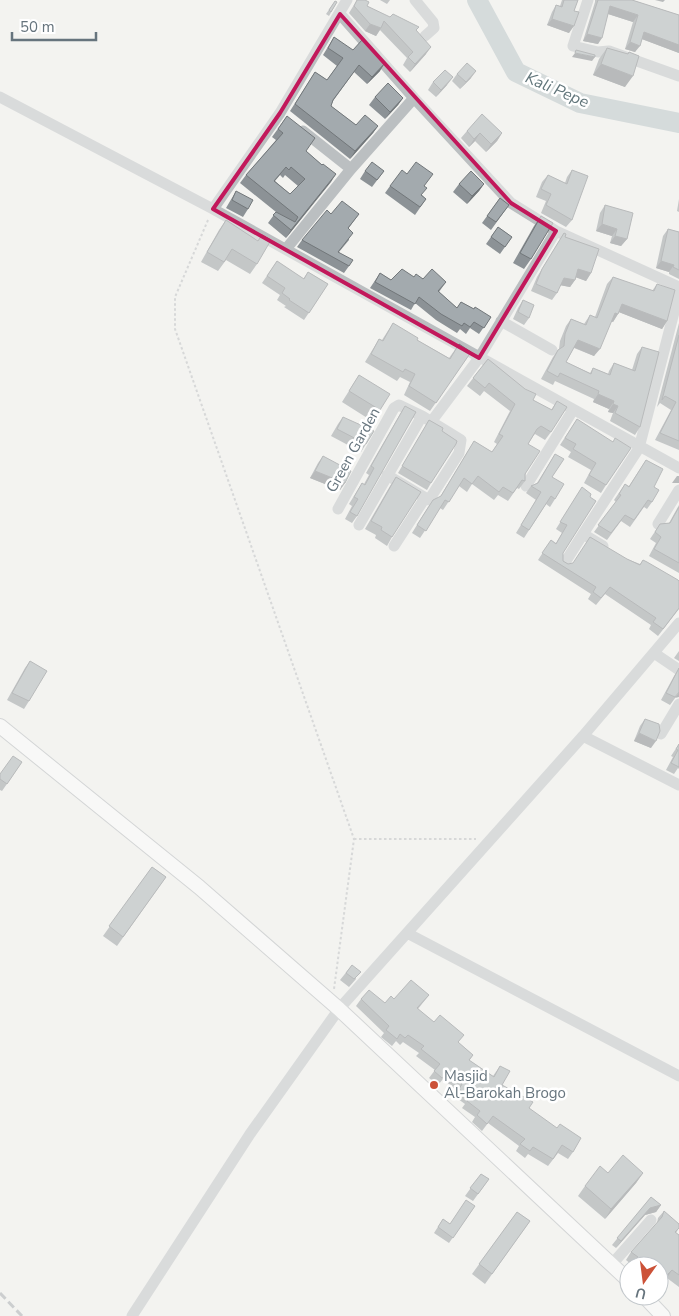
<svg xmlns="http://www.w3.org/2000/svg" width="679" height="1316" font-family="'Nunito Sans',sans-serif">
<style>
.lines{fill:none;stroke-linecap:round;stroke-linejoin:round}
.river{stroke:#b1bec0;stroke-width:20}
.major-casing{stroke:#afb3b6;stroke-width:16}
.path{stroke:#b5b8ba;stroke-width:2;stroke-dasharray:2.5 2.5;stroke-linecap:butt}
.minor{stroke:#bbbfc1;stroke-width:11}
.major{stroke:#fff;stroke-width:14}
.rail{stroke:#9da3a7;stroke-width:3;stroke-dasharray:8 4;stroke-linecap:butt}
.wall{fill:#8c9296;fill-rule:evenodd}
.shaded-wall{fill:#72777a}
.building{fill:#a3aaae;stroke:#72777a;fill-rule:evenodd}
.marked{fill:none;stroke:#c2185b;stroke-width:4;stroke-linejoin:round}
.poi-dot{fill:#cc5238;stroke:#fff;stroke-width:2}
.labels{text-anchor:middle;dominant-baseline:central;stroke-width:5;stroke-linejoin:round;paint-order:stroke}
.street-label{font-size:15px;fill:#66747d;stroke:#fff}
.poi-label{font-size:15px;fill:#66747d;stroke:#fff;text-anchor:start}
.water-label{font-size:16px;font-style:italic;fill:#62767b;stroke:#fff}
</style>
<rect width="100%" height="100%" fill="#f3f3f0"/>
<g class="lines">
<!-- river -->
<path class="river" d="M477,0L516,72L580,103L679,123"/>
<defs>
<path id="major" d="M0,726L199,887L339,1009L629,1281
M644,1296L663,1316"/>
</defs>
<!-- major casing -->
<use href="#major" class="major-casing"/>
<!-- path -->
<path class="path" d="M208,220L175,297V329L354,839L334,989
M354,839H476"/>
<!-- minor -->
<path class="minor" d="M415,0L433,22L434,28L425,36
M588,0L573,46L598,52L609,51L679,76
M340,14L414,98L511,203L556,231L679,287
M0,97L213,209L679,468
M303,131L351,169
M213,209L280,113L347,0
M286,249L351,169L414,98
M501,321L552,350
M431,422L479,358L556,231
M526,486L573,410
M338,509L394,408L399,405L422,416L461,440L459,453L429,500L387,475
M658,524L679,490
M359,525L422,416
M394,546L425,498
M603,546L583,534L639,448L679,293
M564,564L583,534
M654,653L679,670
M661,734L679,704
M583,736L679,785
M407,933L679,1076
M613,1263L651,1220
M132,1316L250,1134L339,1009L583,736L679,623"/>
<!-- major -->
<use href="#major" class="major"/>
<!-- rail -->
<path class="rail" d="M0,1293L22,1316"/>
</g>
<!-- wall -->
<path class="wall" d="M357,0H365L367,6L416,31L426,54L410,72L403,65L407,58L380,30L376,36L365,31L349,13Z
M380,0H390L387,4Z
M562,0H578L574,11L569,33L547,25L552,12L556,5L560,6Z
M595,0H632L679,15V53L642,39L635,52L625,49L633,22L608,14L598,44L583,41L595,2Z
M335,1L337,2L329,16L326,14Z
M334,37L380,71L367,84L354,72L333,101L331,106L356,125L378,126L373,133L350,159L290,111L315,72L327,80L337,66L323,55Z
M607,48L627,54L629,52L625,87L593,75L599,59Z
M457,74L471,78L460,89L452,81Z
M433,82L447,85L436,97L428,90Z
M375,97L403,98L398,105L385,119L369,105Z
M287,116L306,151L322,165L336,174L286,238L268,223L276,212L240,183L246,175L276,140L272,137ZM280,175L283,178L285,175L298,186L290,194L275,181Z
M467,131L502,133L497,141L486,152L475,141L469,147L461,138Z
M572,170V220L566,227L541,213L546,201L536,197L542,182L548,175L565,183L567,177Z
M365,171H384L372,187L360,179Z
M459,184H484L479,191L467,204L453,192Z
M390,186L422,195L426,199L415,215L385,193Z
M236,191L248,209L243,217L226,208Z
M500,198L509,205L491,230L482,223Z
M679,199V212L677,211Z
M605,205L627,239L621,246L610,243L612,236L596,231L600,213Z
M331,214H359L348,229L349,240L339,252L349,266L344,273L297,247L302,240Z
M541,216L531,259L524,269L513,263L534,226Z
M226,220L258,241L262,235L257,264L250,274L226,260L218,271L201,262L219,230Z
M498,227L512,237L500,254L486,244Z
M668,229L679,232V279L669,274V272L656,268L663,236Z
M564,233L565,237L591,273L586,281L576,277L575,280L570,287L560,285L557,293L552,300L531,291L537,277Z
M277,261L303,279L308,272L328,284L304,320L284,307L286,306L277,300L280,295L262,283Z
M380,273L391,280L414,277L446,282L439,292L457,308L461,302L474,309L491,317L479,334L470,328L466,334L460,329L457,333L436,320L415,303L411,310L370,288Z
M613,277L652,291L657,284L667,321L662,329L619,312L613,322L611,321L594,356L574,348L566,362L590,373L593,368L608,374L609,371L614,363L632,370L637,354L642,347L640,427L635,435L610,421L613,413L608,412L609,409L593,402L594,399L555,381L553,385L541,379L553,357L559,349L560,341L566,326L571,319L584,324L590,315L595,317L607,284Z
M523,300L529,318L524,325L513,319L518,308Z
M393,323L417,340L449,358L459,344L471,352L430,411L404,395L410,382L400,377L397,381L365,362L379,339L382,340Z
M679,323V450L655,440L671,410L660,403L657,407Z
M488,359L533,400L551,410L557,401L551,432L545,440L535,434L534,435L528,444L525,481L519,489L517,488L508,501L498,495L494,500L472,484L467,492L459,486L443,510L440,508L420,538L412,533L428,507L440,497L474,441L492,452L497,444L494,442L510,411L484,391L480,396L467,386Z
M359,375L380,410L372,421L342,402Z
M405,406L357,516L352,523L345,519L352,506L349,504L362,483L364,484L369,475L366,473L400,414Z
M343,417L366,444L361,452L331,436L338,424Z
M577,419L606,485L601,493L584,483L591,470L568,457L571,452L560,445Z
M429,420L442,431L431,483L427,490L398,473Z
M555,454L552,477L555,499L550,507L546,504L524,538L516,533L536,500L526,493L531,486L537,483Z
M323,456L345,483L340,490L310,478L318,463Z
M646,460L654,487L652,502L647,509L644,507L630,527L621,521L607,540L594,532L616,502L614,500L625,484L629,486Z
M396,477L392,537L387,546L375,538L376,535L365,529L390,486Z
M582,487L563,553V561L568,564L627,559L640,564L643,560L679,609L658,636L649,629L651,625L605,594L596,605L588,599L591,594L538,560L551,540L556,543L562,533L556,529Z
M679,505V573L649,556L656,543L650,539L660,524L669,523Z
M679,651V661L674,658Z
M30,661L29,701L24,709L7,700L25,668Z
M679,668L675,698L670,705L661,700L674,676Z
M645,719L651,748L634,741L640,726Z
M679,744V769L678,768L674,774L666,770L673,757L671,756Z
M22,762L2,791L0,790V774Z
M152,867L166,877L117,946L103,936Z
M352,965L356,979L349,987L340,980Z
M429,995L418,1009L473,1055L469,1061L493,1076L500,1066L502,1085L529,1108L573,1152L568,1159L558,1153L548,1166L528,1154L525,1158L516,1151L519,1146L488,1123L482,1131L472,1122L475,1117L462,1108L465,1104L454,1096L457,1091L443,1079L438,1085L429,1078L435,1070L416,1056L419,1053L403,1042L400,1045L396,1041L392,1046L381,1037L384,1033L356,1006L361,999L385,1003L394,999Z
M608,1173H643L636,1183L605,1219L578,1196L585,1186Z
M481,1174L489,1179L473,1201L465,1196Z
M651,1197L661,1205L656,1212L645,1215L616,1248L612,1245Z
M475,1206L449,1243L434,1233L443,1219L450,1224Z
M664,1211L679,1228L676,1233L679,1235V1287L667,1278L659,1266H631L632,1265L626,1260L631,1252L657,1223L658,1218Z
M517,1212L530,1221L485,1284L472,1274Z"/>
<!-- shaded-wall -->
<path class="shaded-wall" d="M655,0H665L663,2Z
M610,6L638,15L633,22L605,13Z
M552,19L574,26L569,33L547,25Z
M370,24L381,28L376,36L365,31Z
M644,32L679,45V53L639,38Z
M587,34L602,38L598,44L583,41Z
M630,42L640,46L635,52L625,49Z
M431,47L426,54L410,72L415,64Z
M575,53L595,57L592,61L572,57Z
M385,63L380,71L367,84L372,77Z
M601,64L633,76L625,87L593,75Z
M476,71L471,78L460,89L466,82Z
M453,77L447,85L436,97L441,90Z
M403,98L398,105L385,119L390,112Z
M378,126L373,133L350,159L355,151Z
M480,133L475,141L469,147L474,139Z
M502,133L497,141L486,152L491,144Z
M336,174L331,182L286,238L291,230Z
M484,184L479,191L467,204L472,196Z
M602,224L617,229L612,236L596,231Z
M615,236L627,239L621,246L610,243Z
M661,261L674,265L669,272L656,268Z
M578,269L591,273L586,281L572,276Z
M564,278L575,280L570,287L559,285Z
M622,304L667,321L662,329L616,311Z
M615,313L618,314L613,322L609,320Z
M578,340L600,349L594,356L573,347Z
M598,394L614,401L609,409L593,402Z
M613,404L618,406L613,413L608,412Z
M315,471L345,483L340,490L310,478Z
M677,476H679V483H672Z
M679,692V697L675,698L670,705Z
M639,733L656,741L651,748L634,741Z
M643,1173L636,1183L605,1219L611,1209Z
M661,1205L656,1212L645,1215L616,1248L621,1241L650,1208Z
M672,1270L667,1278L659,1285V1283Z"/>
<!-- building -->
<path class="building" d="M357,0H365L369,2L367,6L390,17L393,14L419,27L416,30L431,47L415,64L408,57L413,52L384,21L381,28L370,24L354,6Z
M564,0H578L574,11L579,12L574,26L552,19L556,5L562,7Z
M598,0H632L679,15V45L644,32L640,46L630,42L638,15L610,6L602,38L587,34Z
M335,1L337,2L331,12L329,10Z
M334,37L353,50L362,40L385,63L372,77L359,65L333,100L331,106L356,125L365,115L378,126L355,151L295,104L315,72L327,80L343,58L328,48Z
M607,48L628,54L629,52L639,56L633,76L601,64Z
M576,50L595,55V57L575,53Z
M467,63L476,71L466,82L457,74Z
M445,70L453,77L441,90L433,82Z
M388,83L403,98L390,112L375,97Z
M482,114L502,133L491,144L480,133L474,139L467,131Z
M287,116L315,138L306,151L322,165L323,164L336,174L291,230L273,215L276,212L295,222L298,217L246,175L283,133L278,129ZM286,167L289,170L291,167L305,179L290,194L274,181Z
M372,162L384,171L377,180L365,171Z
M416,162L433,174L424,186L427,188L421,195L426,199L420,207L390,186L402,170L407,174Z
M572,170L588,176L572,220L546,205L551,194L541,189L548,175L567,184Z
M471,171L484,184L472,196L459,184Z
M236,191L253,200L248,209L232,200Z
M500,198L509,205L496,222L487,216Z
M342,201L359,214L348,228L353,233L338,252L353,260L349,266L302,240L327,210L331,214Z
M605,205L633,213L627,239L615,236L617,229L602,224Z
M541,216L553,223L531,259L520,253Z
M226,220L258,241L262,235L271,240L257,264L232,249L224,262L207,252Z
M498,227L512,237L505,247L491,237Z
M668,229L679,232V270L673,267L674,265L661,261Z
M564,233L566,234L565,237L599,249L591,273L578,269L575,280L564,278L557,293L536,284L542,269Z
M277,261L304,279L308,272L328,284L309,313L289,300L290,299L282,293L285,288L267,276Z
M402,269L414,277L416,274L423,279L432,269L446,282L438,291L457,308L461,302L474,309L475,307L491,317L484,328L474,322L470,327L464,323L462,326L441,314L419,297L415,304L375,282L380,273L391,280Z
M613,277L654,291L657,284L675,290L667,321L622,304L618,314L615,313L600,349L578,340L566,362L591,374L593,368L610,375L614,363L635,371L642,347L659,352L640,427L615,413L618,406L613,404L614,401L598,394L599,391L560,373L558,377L547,371L558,350L564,346L565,334L571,319L586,325L590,315L597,318Z
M523,300L534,305L529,318L518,312Z
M393,323L418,338L417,340L450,359L459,344L471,352L436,403L409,386L415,374L405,369L403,372L371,354L379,339L383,341Z
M679,335V441L660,433L676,402L665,396L662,400Z
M488,359L525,389L536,394L533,400L552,410L557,401L567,407L551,432L541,426L537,429L528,444L540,451L525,474V481L522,480L513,493L503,487L499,492L478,476L472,484L464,478L449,502L445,500L426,531L417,525L433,500L441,496L474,441L492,452L503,436L499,434L515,404L489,383L485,388L473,378Z
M359,375L390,394L380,410L349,391Z
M405,406L416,412L357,516L350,512L358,499L354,497L362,483L365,485L374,468L371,466Z
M343,417L374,431L366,444L337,429Z
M577,419L613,442L615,438L631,448L606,485L589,475L596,463L573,449L576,444L565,438Z
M429,420L443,428L442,431L457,441L456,444L431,483L402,466Z
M555,454L564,459L552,477L564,484L555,499L551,496L529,530L521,525L541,492L531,486L538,483Z
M323,456L351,471L345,483L315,471Z
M646,460L663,469L654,487L659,490L652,502L648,500L634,520L625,515L611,533L598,525L621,495L619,494L625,484L629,487Z
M396,477L421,492L392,537L381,530L382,527L371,521Z
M582,487L591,494L590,497L596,501L563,553V561L568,564L573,563L590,537L627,559L640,565L643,560L647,562L678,580L679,581V608L663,629L653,622L656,618L610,587L601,598L593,592L596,587L542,553L551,540L556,544L567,525L560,522Z
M679,507V563L654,549L661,537L655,532L660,524L670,523Z
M30,661L47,671L29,701L12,693Z
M679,668V692L675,697L666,693Z
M645,719L659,724L660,731L656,741L639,733Z
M679,744V767L671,763L678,750L676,749Z
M13,756L22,762L7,784L0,779V774Z
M152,867L166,877L123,937L109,926Z
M352,965L361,972L354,979L346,973Z
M411,980L429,995L417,1008L434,1022L440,1015L464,1035L458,1042L473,1055L469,1060L494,1077L500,1066L510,1071L502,1085L533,1102L529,1108L557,1128L560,1124L581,1138L573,1152L562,1145L553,1159L533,1147L530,1151L520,1144L525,1139L493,1116L487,1124L477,1115L480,1111L467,1101L470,1097L459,1089L462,1084L448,1072L442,1078L434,1071L440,1064L421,1049L424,1046L408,1035L405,1038L400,1034L397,1039L386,1030L389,1026L361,999L369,990L385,1003L391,996L394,999Z
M623,1155L643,1173L611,1209L585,1186L600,1166L608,1173Z
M481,1174L489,1179L478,1194L470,1188Z
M651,1197L661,1205L650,1208L621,1241L617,1238Z
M466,1200L475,1206L453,1238L438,1227L443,1219L450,1224Z
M664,1211L679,1224V1228L675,1232L679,1235V1275L672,1270L659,1283V1266H645L636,1259L638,1257L631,1252L662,1217Z
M517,1212L530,1221L492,1274L479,1264Z"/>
<!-- marked area -->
<path d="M0 0H679V1316H0ZM340,14L511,203L556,231L479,358L213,209L280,113Z" fill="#f3f3f0" fill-opacity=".55" fill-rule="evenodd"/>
<path class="marked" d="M340,14L511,203L556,231L479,358L213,209L280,113Z"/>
<!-- markers -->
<circle class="poi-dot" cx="434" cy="1085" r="5"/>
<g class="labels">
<!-- street labels -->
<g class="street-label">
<text transform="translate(353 450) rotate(-61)">Green Garden</text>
</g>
<!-- poi labels -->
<g class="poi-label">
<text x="444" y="1076">Masjid<tspan x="444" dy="17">Al-Barokah Brogo</tspan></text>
</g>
<!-- water labels -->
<g class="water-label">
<text transform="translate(557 90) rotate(23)">Kali Pepe</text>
</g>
</g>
<!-- north arrow -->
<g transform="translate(644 1281) rotate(194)"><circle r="24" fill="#ffffff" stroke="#c2c7cb"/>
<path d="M0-4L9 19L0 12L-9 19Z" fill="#cc5238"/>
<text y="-8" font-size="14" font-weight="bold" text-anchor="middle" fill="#66747d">U</text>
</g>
<!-- scale -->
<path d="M12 32v8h84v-8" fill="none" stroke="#66747d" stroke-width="2.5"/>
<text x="20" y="32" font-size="15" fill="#66747d" stroke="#ffffff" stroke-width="4" paint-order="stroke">50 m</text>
</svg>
